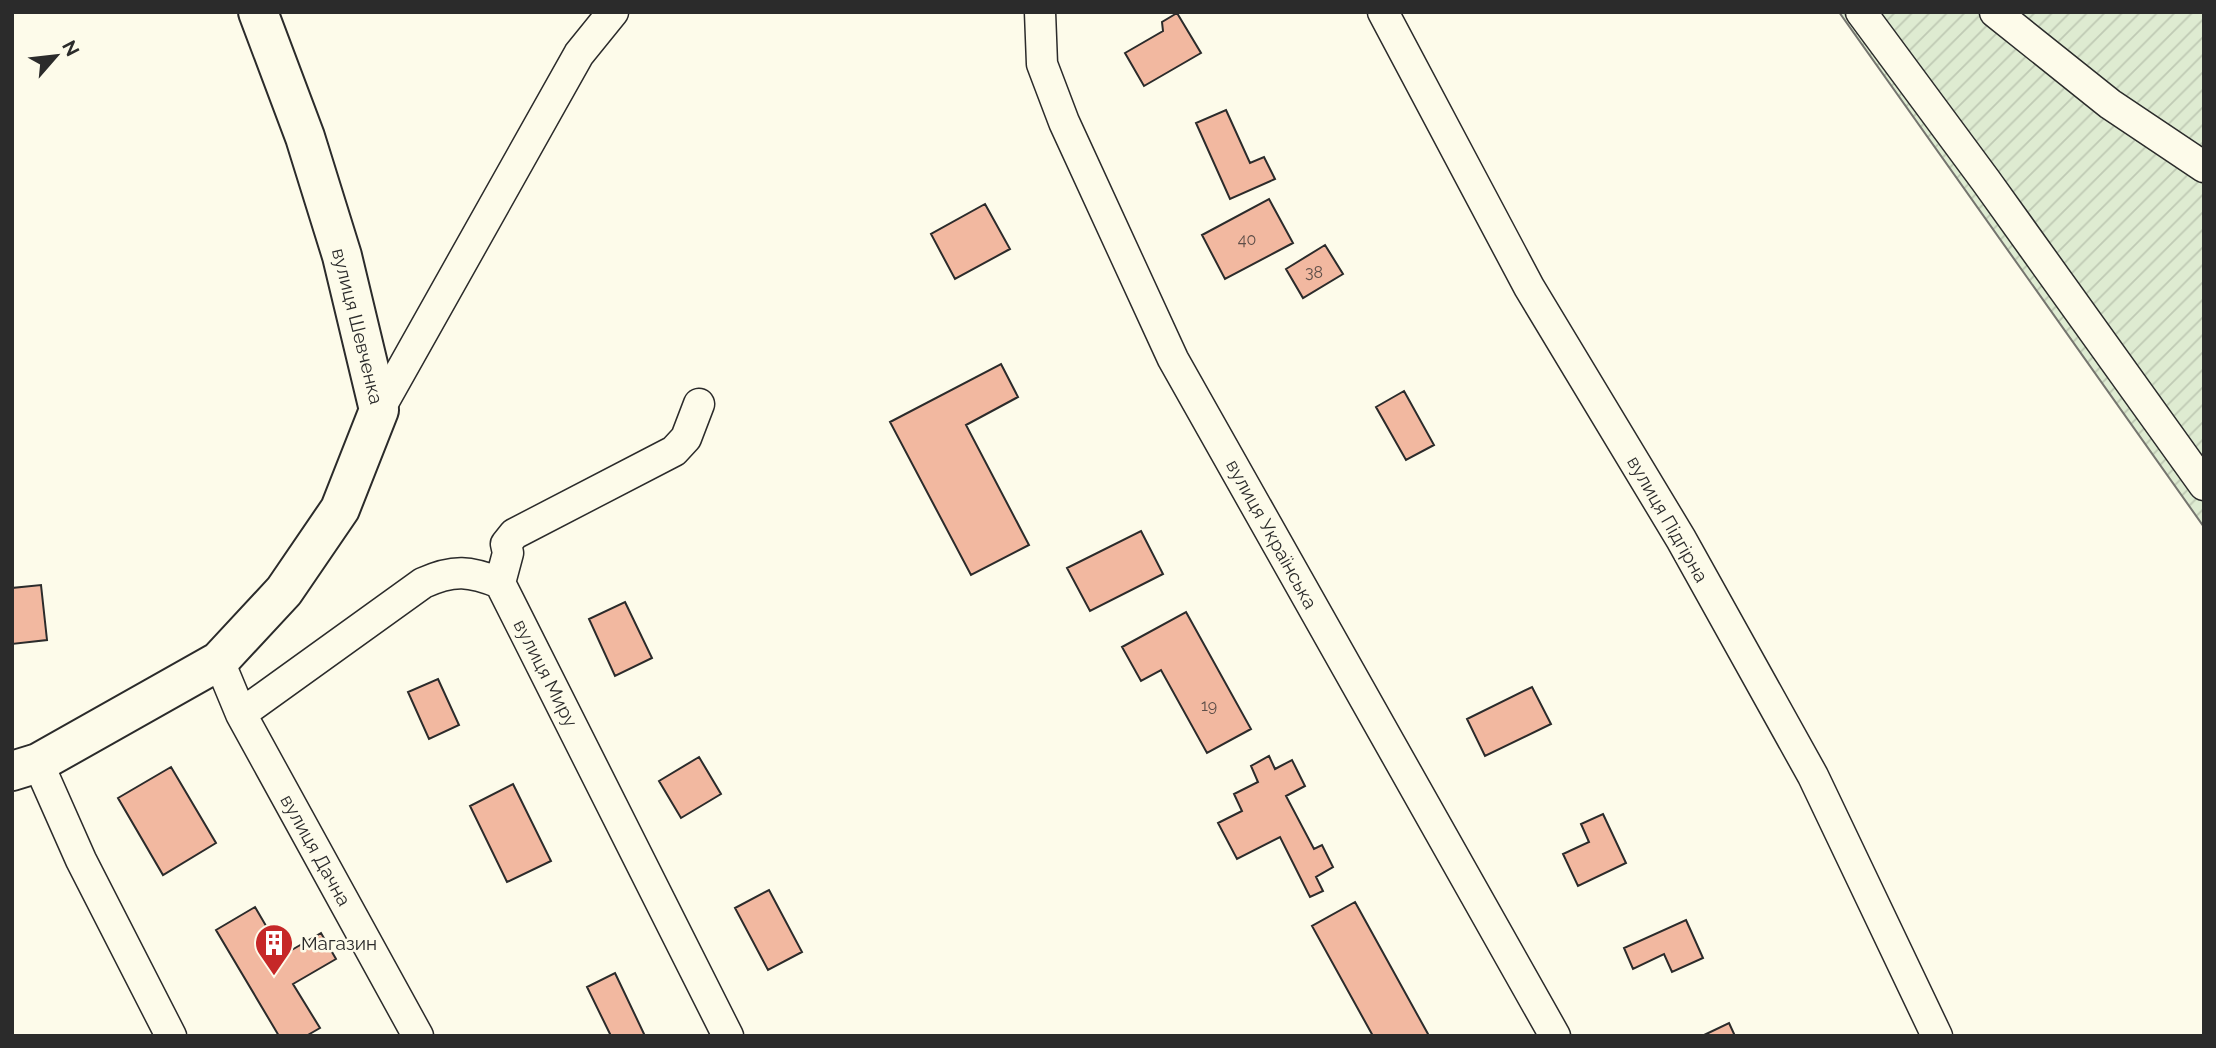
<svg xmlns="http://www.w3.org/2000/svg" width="2216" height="1048" font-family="Raleway,sans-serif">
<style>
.garden{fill:url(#garden-furrows);stroke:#74746e;stroke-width:2}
.building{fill:#f2b8a0;stroke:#2b2b2b;stroke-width:2}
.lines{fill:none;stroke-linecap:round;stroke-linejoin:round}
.minor-casing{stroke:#2b2b2b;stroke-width:33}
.tertiary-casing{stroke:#2b2b2b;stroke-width:42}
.minor{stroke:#fdfbea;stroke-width:30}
.tertiary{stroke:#fdfbea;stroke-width:38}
.labels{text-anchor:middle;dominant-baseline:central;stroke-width:5;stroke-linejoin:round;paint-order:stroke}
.number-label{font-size:16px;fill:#5d4e48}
.street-label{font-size:19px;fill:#2b2b2b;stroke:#fdfbea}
.poi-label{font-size:19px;fill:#2b2b2b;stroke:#fdfbea;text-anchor:start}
</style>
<defs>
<pattern id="garden-furrows" width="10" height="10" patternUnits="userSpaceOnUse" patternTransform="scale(1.75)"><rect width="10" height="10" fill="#deebd1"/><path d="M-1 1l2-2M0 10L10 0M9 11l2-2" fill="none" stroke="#bfcab4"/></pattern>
</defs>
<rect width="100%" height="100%" fill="#fdfbea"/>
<!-- garden -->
<path class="garden" d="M1839,12H2204V527Z"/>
<!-- building -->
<path class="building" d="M1177,13L1201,53L1144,86L1125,53L1163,31L1162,22Z
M1226,110L1250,163L1264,157L1275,179L1230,199L1196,123Z
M1269,199L1293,243L1225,279L1202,235Z
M985,204L1010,249L955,279L931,234Z
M1325,245L1343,274L1303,298L1286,269Z
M1001,364L1018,397L966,425L1029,545L971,575L890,422Z
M1404,391L1434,445L1406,460L1376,407Z
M1141,531L1163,574L1090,611L1067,568Z
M41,585L47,640L12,644V588Z
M625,602L652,658L615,676L589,619Z
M1186,612L1251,729L1207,753L1161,670L1141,681L1122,647Z
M438,679L459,725L429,739L408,692Z
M1532,687L1551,724L1485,756L1467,719Z
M1269,756L1275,769L1292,760L1305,786L1286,796L1314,849L1322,845L1333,867L1316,877L1323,891L1310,897L1280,837L1237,859L1218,823L1242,811L1234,794L1258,782L1251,766Z
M699,757L721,794L681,818L659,781Z
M171,767L216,843L163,875L118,798Z
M513,784L551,861L507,882L470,806Z
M1603,814L1626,863L1578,886L1563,854L1589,842L1581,824Z
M769,890L802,952L768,970L735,908Z
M1355,902L1428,1034L1425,1036H1373L1312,926Z
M255,907L283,955L321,933L336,959L293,984L320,1028L306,1036H279L216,930Z
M1686,920L1703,958L1672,972L1664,954L1633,969L1624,948Z
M615,973L645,1036H611L587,987Z
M1729,1023L1735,1036H1702Z"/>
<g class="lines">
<defs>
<path id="minor" d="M1040,12L1042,64L1064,122L1173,359L1555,1036
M1383,12L1529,287L1681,539L1813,776L1937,1036
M1861,12L1986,181L2204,485
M1995,12L2110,104L2204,167
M379,410L579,54L613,12
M500,583L508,553L506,544L514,534L674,451L686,438L699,404
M219,661L241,714L418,1036
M241,714L423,583C454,569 470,571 500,583L728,1036
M38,763L81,860L171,1036"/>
<path id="tertiary" d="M12,771L38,763L219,661L284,591L340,509L379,410L342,256L305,137L258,12"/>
</defs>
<!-- minor casing -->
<use href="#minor" class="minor-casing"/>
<!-- tertiary casing -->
<use href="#tertiary" class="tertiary-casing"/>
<!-- minor -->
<use href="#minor" class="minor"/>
<!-- tertiary -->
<use href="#tertiary" class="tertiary"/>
</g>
<!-- icons -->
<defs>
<symbol id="building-pin" viewBox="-11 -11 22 30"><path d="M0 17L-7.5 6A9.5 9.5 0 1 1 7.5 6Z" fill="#c62828" stroke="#fdfbea"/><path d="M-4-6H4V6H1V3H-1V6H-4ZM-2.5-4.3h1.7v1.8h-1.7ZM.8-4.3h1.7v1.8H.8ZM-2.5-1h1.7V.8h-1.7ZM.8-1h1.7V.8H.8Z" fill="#fff"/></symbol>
</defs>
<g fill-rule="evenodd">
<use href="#building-pin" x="252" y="921" width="44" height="60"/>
</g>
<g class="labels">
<!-- number labels -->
<g class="number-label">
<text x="1247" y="239">40</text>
<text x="1314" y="272">38</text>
<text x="1209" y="705">19</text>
</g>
<!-- street labels -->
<g class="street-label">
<text transform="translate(358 326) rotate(76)">вулиця Шевченка</text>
<text transform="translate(1668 519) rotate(60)">вулиця Підгірна</text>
<text transform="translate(1272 534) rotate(61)">вулиця Українська</text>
<text transform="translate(546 673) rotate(63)">вулиця Миру</text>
<text transform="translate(316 850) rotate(61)">вулиця Дачна</text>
</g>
<!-- poi labels -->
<g class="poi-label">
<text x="301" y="943">Магазин</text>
</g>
</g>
<!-- border -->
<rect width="2216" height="1048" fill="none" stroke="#2b2b2b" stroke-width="28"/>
<!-- north arrow -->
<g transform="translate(56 56) rotate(62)" stroke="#fdfbea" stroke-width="5" paint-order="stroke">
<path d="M0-5L12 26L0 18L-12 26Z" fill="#2b2b2b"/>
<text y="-10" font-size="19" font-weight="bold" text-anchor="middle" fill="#2b2b2b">N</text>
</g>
</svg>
